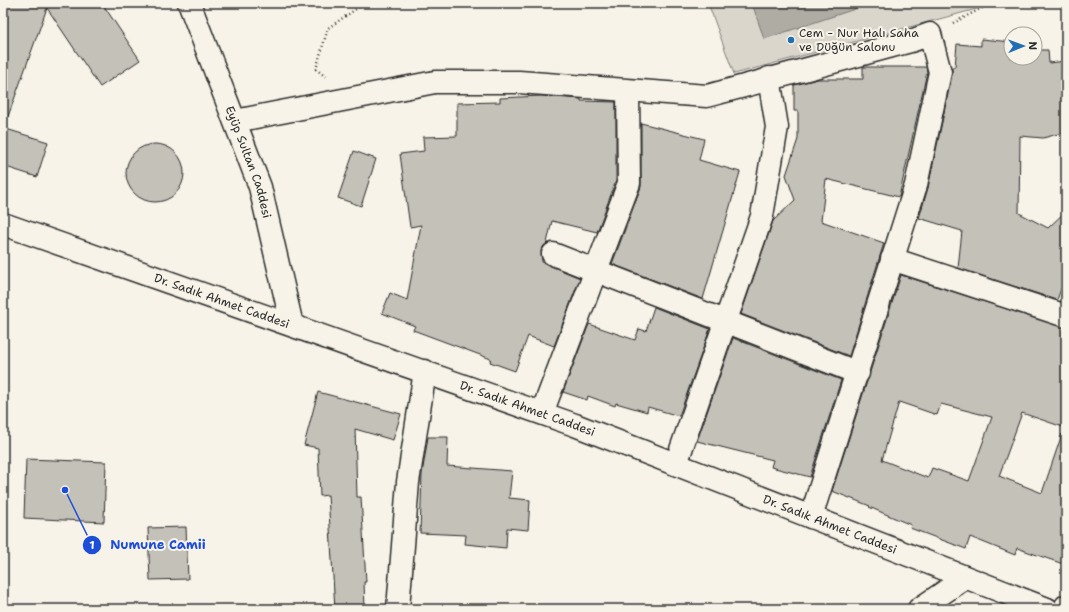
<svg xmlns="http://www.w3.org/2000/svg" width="1069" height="612" font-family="'Shantell Sans',sans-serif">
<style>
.green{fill:#dad6cc;stroke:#82807c}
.water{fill:#afaca4;stroke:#7a7874}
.building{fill:#c4c1b9;stroke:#2b2b2b;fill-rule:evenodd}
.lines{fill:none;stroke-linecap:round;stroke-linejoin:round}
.minor-casing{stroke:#2b2b2b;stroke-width:25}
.path{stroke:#2b2b2b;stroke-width:2.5;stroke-dasharray:1 3;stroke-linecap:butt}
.minor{stroke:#f7f3e8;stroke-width:22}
.poi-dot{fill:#1f6fb2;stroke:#f7f3e8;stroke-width:1.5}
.labels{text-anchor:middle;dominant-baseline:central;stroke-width:4;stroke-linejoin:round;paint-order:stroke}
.poi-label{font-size:12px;fill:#2b2b2b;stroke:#f7f3e8;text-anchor:start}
.street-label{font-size:12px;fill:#2b2b2b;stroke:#f7f3e8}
.leader{fill:none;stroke:#1d4ed8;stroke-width:1.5}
.callout-dot{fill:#1d4ed8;stroke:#f7f3e8;stroke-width:1.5}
.mark-label{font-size:12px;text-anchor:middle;font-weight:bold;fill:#fff}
.callout-label{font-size:13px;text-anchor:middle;font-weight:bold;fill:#1d4ed8;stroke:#f7f3e8;stroke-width:4;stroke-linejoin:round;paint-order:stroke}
</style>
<rect width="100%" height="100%" fill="#f7f3e8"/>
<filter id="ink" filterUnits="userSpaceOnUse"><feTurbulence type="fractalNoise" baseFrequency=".025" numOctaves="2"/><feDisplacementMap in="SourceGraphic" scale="8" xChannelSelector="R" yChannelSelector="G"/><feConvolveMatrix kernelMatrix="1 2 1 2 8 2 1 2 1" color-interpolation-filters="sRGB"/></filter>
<g filter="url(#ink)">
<!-- green -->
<path class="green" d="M708,3H999L734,74Z"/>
<!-- water -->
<path class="water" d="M752,3H866L867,5L764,39Z"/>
<!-- building -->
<path class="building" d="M3,3H102L140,60L100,87L47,8L6,122H3Z
M981,39L1011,42V58H1035V50H1048L1049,63L1066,61V132L1043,138L1020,136L1019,213L1048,228L1066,211V275L1057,300L958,268L962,231L919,218L928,188L952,75V67H955L957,44L981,46Z
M863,67H926L927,72L899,197L826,179L821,221L884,243L849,356L741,314L773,221L795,200L786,175L798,139V111H794V85L818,79H863Z
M541,96L581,99V101L616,102V181L597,232L552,221L547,243L541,250L542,262L580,278L554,346L528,336L515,371L490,362L491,359L413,330L415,326L382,313L390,293L407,300L421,225L410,227L400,154L424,151L423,137L457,136V103L500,102V98Z
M641,123L704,139L699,160L740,172L703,299L612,264L641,187Z
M3,128L48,142L37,177L3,166Z
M126 173a29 29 0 1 1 58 0a29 29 0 1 1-58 0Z
M354,151L376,159L361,206L338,198Z
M901,275L1066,328V428L1022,413L999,476L1042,493L1062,434L1066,435V565L1017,548L1015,555L970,537L966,549L910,528L911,525L869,507L870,506L832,491ZM899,402L937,415L941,404L992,417L969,481L932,468L928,478L882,460Z
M654,307L710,329L679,416L648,407L647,412L616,403L615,406L588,396L587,400L563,392L589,324L635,340L639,329L646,331Z
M733,338L841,380L810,477L771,467L773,460L697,441Z
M318,392L401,414L393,440L355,429L357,497H361L366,582H364L365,609H335L328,495L320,496L318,448L304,445Z
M428,437H448L447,466L512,471L509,498L530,500L528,530L507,528L506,548L465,544L466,535L420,533L422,474Z
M26,459L106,462L104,522L24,518Z
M186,527L188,579L150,580L148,528Z"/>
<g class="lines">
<defs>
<g id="minor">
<path id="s1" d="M189,3L260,187L292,325"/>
<path d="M235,121L435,82H519L707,96L911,41L930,34L940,72L916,185L811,517"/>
<path id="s2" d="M3,224L575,425L1047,609"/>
<path d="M553,254L858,373"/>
<path d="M892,259L1066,316"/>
<path d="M542,413L629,183L628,91"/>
<path d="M676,464L762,216L777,127L769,78"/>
<path d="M398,609L408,482L425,371"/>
<path d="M919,609L965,578"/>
<path d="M1065,609L1066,606"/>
</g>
</defs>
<!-- minor casing -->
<use href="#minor" class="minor-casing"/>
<!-- path -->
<path class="path" d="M953,23L992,3
M326,77L316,69L328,28L365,3"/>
<!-- minor -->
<use href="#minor" class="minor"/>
</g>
</g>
<!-- markers -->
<circle class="poi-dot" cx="791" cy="40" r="4"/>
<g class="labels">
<!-- poi labels -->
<g class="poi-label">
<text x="799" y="33">Cem - Nur Halı Saha<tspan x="799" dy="14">ve Düğün Salonu</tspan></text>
</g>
<!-- street labels -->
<g class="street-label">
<text stroke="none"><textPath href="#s1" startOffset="170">Eyüp Sultan Caddesi</textPath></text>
<text stroke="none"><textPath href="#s2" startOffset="232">Dr. Sadık Ahmet Caddesi</textPath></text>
<text stroke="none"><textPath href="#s2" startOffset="556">Dr. Sadık Ahmet Caddesi</textPath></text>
<text stroke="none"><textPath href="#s2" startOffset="880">Dr. Sadık Ahmet Caddesi</textPath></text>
</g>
</g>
<!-- callouts -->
<path class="leader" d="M65 490L92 545"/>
<g class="callout-dot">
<circle cx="65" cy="490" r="4"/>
<circle cx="92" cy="545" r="10"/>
</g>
<g class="mark-label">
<text x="92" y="549">1</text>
</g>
<g class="callout-label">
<text x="158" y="549">Numune Camii</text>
</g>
<!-- margin -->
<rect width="1069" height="612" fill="none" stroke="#f7f3e8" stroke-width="16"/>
<rect x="8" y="8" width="1053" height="596" fill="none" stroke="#2b2b2b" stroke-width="1.5" filter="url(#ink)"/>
<!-- north arrow -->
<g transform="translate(1023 46) rotate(89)"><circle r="19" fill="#f7f3e8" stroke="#a5a39c"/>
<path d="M0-3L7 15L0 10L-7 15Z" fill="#1f6fb2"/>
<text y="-6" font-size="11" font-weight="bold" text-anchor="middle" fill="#2b2b2b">N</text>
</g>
</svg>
